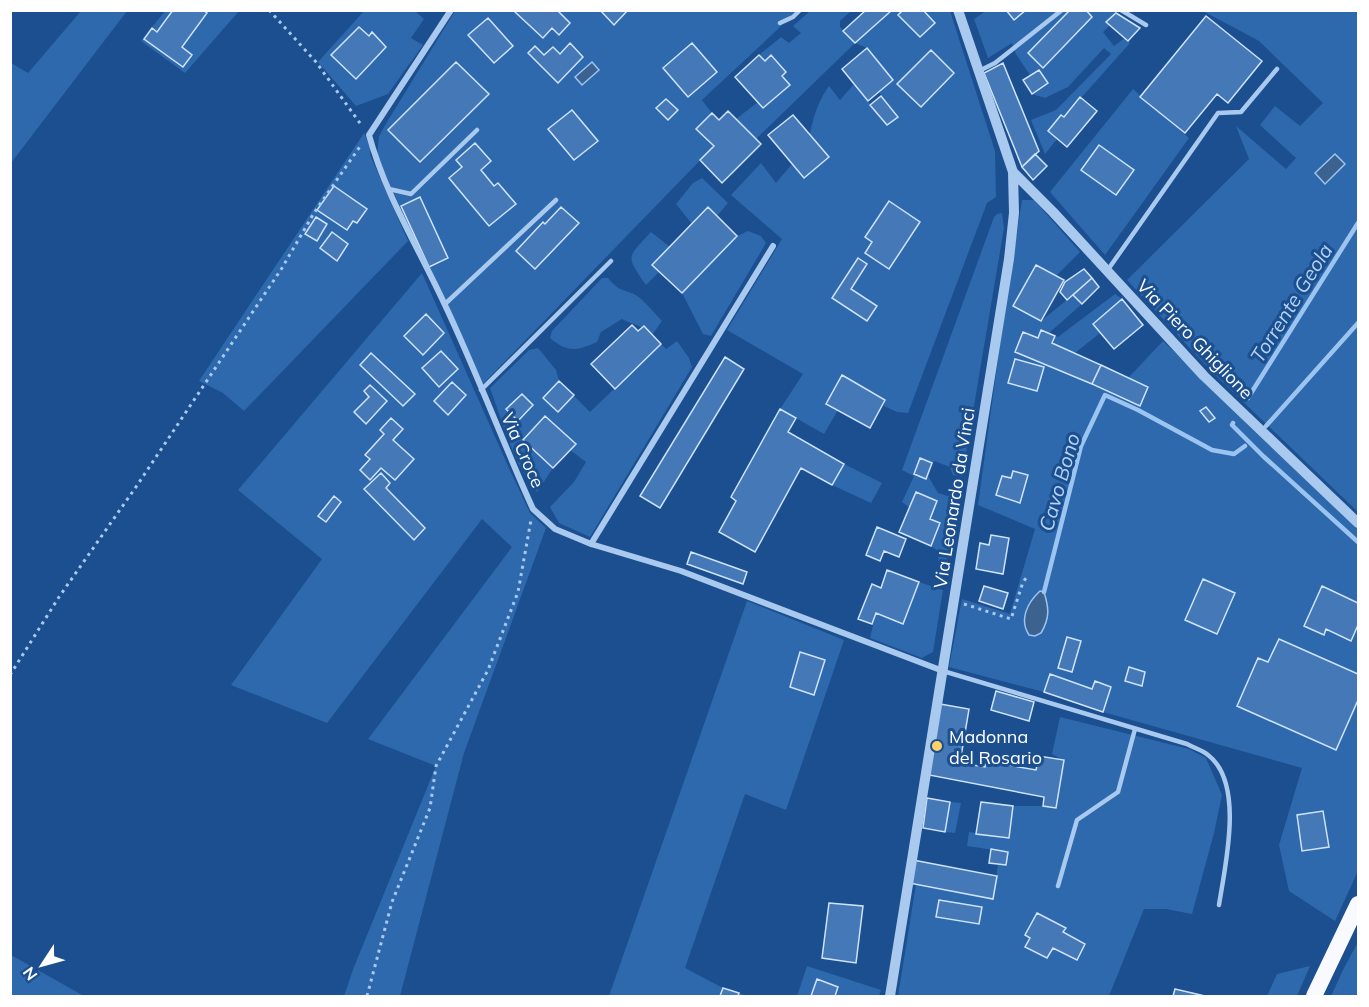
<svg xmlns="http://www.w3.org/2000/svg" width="1369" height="1007" font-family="Mulish,sans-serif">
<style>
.green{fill:#2e69ad}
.water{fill:#3c6290;stroke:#9cc4f0;stroke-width:1.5}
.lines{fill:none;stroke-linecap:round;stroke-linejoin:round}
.stream{stroke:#9cc4f0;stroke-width:4.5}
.building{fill:#4478b7;stroke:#cfe3fa;stroke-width:1.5}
.path{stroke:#a9c9ee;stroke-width:3;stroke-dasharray:3 4.5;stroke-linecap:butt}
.service{stroke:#a9c9ee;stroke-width:4.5}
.minor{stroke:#a9c9ee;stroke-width:6}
.tertiary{stroke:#a9c9ee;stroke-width:10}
.trunk{stroke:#f8faff;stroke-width:16}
.poi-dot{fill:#ffd166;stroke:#1b4f8f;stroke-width:2}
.labels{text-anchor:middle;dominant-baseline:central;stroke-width:6;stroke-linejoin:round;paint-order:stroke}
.street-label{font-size:18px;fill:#fff;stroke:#1b4f8f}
.poi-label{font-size:18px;fill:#fff;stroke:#1b4f8f;text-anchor:start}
.water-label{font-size:20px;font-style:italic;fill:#b5d3f5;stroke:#1b4f8f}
</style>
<rect width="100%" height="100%" fill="#1b4f8f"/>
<!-- green -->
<path class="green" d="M81,11H127L11,163V63L28,73Z
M165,11H239L185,73L141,41Z
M364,11H415L424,19L411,38L423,45L388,94L356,106L318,62Z
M455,11H795L777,30L702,100L712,113L697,129L714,146L482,385L377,156L379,136L387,122Z
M810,11H851L840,21V27L855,43L890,11H950L995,151L996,197L987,203L908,413L897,412L884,406L885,400L842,376L826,403L838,410L824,434L780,409L803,374L727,330L782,239L731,195L761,163L776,183L792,164L804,177C808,145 810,112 829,86L840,100L854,84L887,125L898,117L879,92L893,80L867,48L855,43L756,139L736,119L758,102L764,108L789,85L782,76L786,72L772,56L765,61L759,55L781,37L789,43L801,33L793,26Z
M986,11H1113L1116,13L1107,22L1110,25L1103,32L1114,46L1125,38L1130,43L1064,117L1061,115L1048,131L1057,139L1045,154L1031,120L1056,110L1111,54L1104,48L1068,87L1045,98L1032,94L1048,83L1039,70L1030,75L1016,54L1012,43L988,58L974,19Z
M1203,11H1358V512L1212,372L1127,280L1249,159L1236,126L1286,169L1296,158L1260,125L1275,106L1300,126L1323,103L1259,41Z
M1133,89L1189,138L1105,255L1050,192Z
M364,133L370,146V155L408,241L244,411L223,393L199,381Z
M702,178L728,203L717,216L707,208L692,224L676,204L693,183Z
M1022,200H1034L1080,252L1056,276L1036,265L1013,306L1041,321L1073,295L1082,304L1049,333L1058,337L1115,294L1122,299L1093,324L1100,333L1075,353L1101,365L1140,406L1148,387L1128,378L1163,341L1358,529V871L1335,921L1289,891L1279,845L1302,768L1103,712L1044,692L949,667L962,599L1010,614L1035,529L978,505L1003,323Z
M1002,213L1004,228L962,477L953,475L950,467L934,461L928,476L938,493L960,500L948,558L943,562H938L939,552L931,546L899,532L910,508L902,502L914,476L902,470L994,217L997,214Z
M748,231L761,236L766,243L711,336L703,334L682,293L737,236Z
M651,232L670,247L653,265L659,272L646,285C625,255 627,258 651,232Z
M422,273L508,466L530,513L546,528L464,753L400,996H344L354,967L436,766L368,739L512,547L482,519L327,723L231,685L322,559L238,490Z
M602,278H608C621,295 629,288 641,299C649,306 655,314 662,321L652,335C643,325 633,325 622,319L601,332L597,342C577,351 568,353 550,338L552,331Z
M677,341L689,358L692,367L590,537L559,523L550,507L574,482L586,462L570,450L553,468L537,492C516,470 501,418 490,388L529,350L538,348L556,370L559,381L590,412L661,344L666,349Z
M844,464L882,483L871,503L832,485Z
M919,582L943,590L933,652L922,658L870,638L876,613L903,623Z
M747,601L844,640L786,810L745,794L685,968L723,988L748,996H609Z
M1060,717L1189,749L1206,758L1222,795L1214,833L1192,914L1166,909H1144L1109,996H898L916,884L993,899L998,864L1006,865L1008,852L967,846L969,832L1009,838L1013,806H1043L1056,808L1064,761L1052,754Z
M950,802L961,803L955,833L945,832Z
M1358,942V996H1331L1344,968Z
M11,955L84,996H11Z
M807,966L881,990L879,996H797Z
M1310,966L1297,996H1267L1277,974Z"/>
<!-- water -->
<path class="water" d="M592,62L599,70L582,85L575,77Z
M1335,154L1345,164L1325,184L1315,173Z
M1040,591L1044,592C1049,608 1050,618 1041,633L1035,636L1029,635C1019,620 1027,603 1040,591Z"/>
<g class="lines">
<!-- stream -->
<path class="stream" d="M1248,398L1358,223
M1233,423L1232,425L1263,456L1358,542
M1266,426L1358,323
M1044,592L1081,446L1105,395L1138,410L1212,450L1234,454L1245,446"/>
</g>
<!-- building -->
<path class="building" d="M173,10H203L207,13L182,47L192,55L183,67L144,39L152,28L157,32Z
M517,10H557L570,23L559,35L552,28L543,38L515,12Z
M600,10H628L614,25Z
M866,10L891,11L855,43L843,31Z
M903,10H923L935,23L920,37L898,15Z
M1006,10H1026L1014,20Z
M1070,10H1086L1092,17L1043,68L1028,53Z
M1116,13L1140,28L1128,41L1106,22Z
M1206,16L1262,61L1228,103L1217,94L1185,133L1140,97Z
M488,18L513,46L494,63L468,35Z
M359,27L369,36L372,32L386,47L356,79L331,55Z
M570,43L583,57L558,83L528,53L535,46L544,55L553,47L560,54Z
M692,43L717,72L688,97L663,68Z
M867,48L893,80L868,101L842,69Z
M931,50L954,73L921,107L897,84Z
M759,55L765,61L771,55L786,72L782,76L790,85L763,108L735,77Z
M456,62L489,94L420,162L388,130Z
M1003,63L1039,151L1022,167L984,73Z
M1039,70L1048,83L1032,94L1023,80Z
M881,96L898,117L887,125L870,105Z
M1080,97L1097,111L1067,147L1048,131L1061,115L1064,117Z
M666,99L678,110L668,120L656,108Z
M572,110L598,141L574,160L548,129Z
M728,111L761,144L722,183L700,160L714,146L696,129L712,113L719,120Z
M793,115L829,157L804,178L768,135Z
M475,143L491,161L481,170L494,186L498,183L516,204L489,226L449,178L462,167L456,160Z
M1099,145L1134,170L1116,195L1081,170Z
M1035,154L1047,166L1033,180L1022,167Z
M334,186L367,209L357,223L353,221L347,230L317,210Z
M420,197L448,258L429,267L401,206Z
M889,201L920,222L889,269L865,253L872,242L865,237Z
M561,207L579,223L535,269L516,251L543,222L545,224Z
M708,207L737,236L682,293L652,265Z
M316,217L327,224L317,241L305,234Z
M332,232L348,244L337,261L320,248Z
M858,258L867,264L851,289L877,306L867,321L832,298Z
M1036,265L1064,280L1041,321L1013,306Z
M1084,269L1092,278L1067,300L1060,292L1065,282Z
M1092,278L1099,287L1082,304L1073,295Z
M1122,299L1143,325L1114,349L1093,324Z
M426,314L444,333L423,355L404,336Z
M632,325L638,331L644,326L661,344L615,389L591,364Z
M1041,330L1055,336L1052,343L1101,365L1092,384L1015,352L1023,332L1038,338Z
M441,351L458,369L439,387L422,368Z
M371,353L415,394L403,406L360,365Z
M725,357L744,369L660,508L640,496Z
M1015,359L1044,367L1037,391L1008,383Z
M1101,365L1148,387L1140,406L1092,384Z
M842,375L885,400L870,428L826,404Z
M559,381L574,395L558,412L543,398Z
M452,382L466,395L448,415L434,401Z
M370,385L387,401L366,424L354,412L369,397L364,391Z
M522,394L533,405L518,421L506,409Z
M1206,407L1215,418L1209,422L1200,411Z
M780,409L796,418L788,432L844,464L832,485L801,468L755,552L719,532L736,501L731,497Z
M545,416L576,444L553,468L523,440Z
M391,418L403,429L393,440L414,459L395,480L381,468L370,480L360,470L370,459L365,455L384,434L380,430Z
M920,458L932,463L926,479L914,474Z
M1013,471L1028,475L1020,503L996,495L1002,476L1011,478Z
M381,473L390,483L386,488L425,528L414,540L364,489Z
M916,492L937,501L930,519L940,523L931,546L899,532Z
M334,496L341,502L326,522L318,516Z
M877,527L906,539L899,557L884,551L880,561L866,555Z
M991,535L1009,538L1003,574L976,569L980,543L989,545Z
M691,552L747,572L743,584L687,564Z
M887,570L919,582L903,624L876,613L872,624L858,619L872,584L881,588Z
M1203,579L1235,593L1217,634L1185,620Z
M984,586L1008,593L1003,609L979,601Z
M1322,586L1358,603V625L1351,641L1326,629L1324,635L1304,626Z
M1067,637L1081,641L1072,672L1058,668Z
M1279,639L1358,674V700L1336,750L1237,706L1258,658L1268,662Z
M800,652L825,660L814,695L790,687Z
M1129,667L1145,672L1142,686L1125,681Z
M1050,674L1092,689L1095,681L1111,687L1103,712L1044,692Z
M996,691L1034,702L1029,721L991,710Z
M940,704L969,709L960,763L985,767L986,761L1036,770L1039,756L1064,760L1056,808L1043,806L1044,797L929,775Z
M927,798L950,802L945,832L923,828Z
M981,802L1013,806L1009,838L976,834Z
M1323,811L1329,847L1302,851L1297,815Z
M991,849L1008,852L1006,865L989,863Z
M913,860L997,876L993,899L909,883Z
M939,900L982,907L979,924L936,917Z
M829,903L863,906L856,963L822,958Z
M1037,913L1066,928L1063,932L1085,944L1077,960L1053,948L1047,958L1025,947L1030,938L1025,935Z
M817,979L838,987L835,996H811Z
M723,988L739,993L738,996H720Z
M1175,989L1205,996H1173Z"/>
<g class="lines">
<!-- path -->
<path class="path" d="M269,10L316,62L362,126
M964,604L1011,619L1023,582L1027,577
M10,675L59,597L138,484L282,268L314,213L361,145
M367,996L392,902L430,808L436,766L488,670L518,592L531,520"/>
<!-- service -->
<path class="service" d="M1121,10L1146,25
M780,23L793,17L800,10
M979,71L995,63L1062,10
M389,189L411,194L477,130
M1107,271L1218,113L1241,112L1277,69
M445,304L556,200
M481,390L611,261
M943,671L1187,744C1194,748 1202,750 1208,755C1245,783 1225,866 1219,905
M1058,886L1077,820L1118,792L1135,729"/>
<!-- minor -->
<path class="minor" d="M451,10L369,135C385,194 418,247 444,303C476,370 502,441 533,509L555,529L591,544L681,571L943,671
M591,544L773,246"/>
<!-- tertiary -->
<path class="tertiary" d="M1013,172L1053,212L1204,376L1358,523
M890,996L1009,259L1014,213L1013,172L958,10"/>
<!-- trunk -->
<path class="trunk" d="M1314,996L1358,904"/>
</g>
<!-- markers -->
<circle class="poi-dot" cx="937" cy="746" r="6"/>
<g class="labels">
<!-- street labels -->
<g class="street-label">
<text transform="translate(1195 339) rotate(46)">Via Piero Ghiglione</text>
<text transform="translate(523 450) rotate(66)">Via Croce</text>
<text transform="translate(954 498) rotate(-81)">Via Leonardo da Vinci</text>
</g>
<!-- poi labels -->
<g class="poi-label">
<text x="949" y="736">Madonna<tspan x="949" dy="21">del Rosario</tspan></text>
</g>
<!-- water labels -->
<g class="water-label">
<text transform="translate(1291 303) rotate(-58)">Torrente Geola</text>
<text transform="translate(1059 482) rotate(-74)">Cavo Bono</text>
</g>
</g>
<!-- border -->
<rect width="1369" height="1007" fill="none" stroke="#ffffff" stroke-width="24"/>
<!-- north arrow -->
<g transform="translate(42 965) rotate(234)" stroke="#1b4f8f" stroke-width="4.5" paint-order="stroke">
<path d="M0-4.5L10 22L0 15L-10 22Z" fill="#ffffff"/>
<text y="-9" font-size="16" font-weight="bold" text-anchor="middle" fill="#ffffff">N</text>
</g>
</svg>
